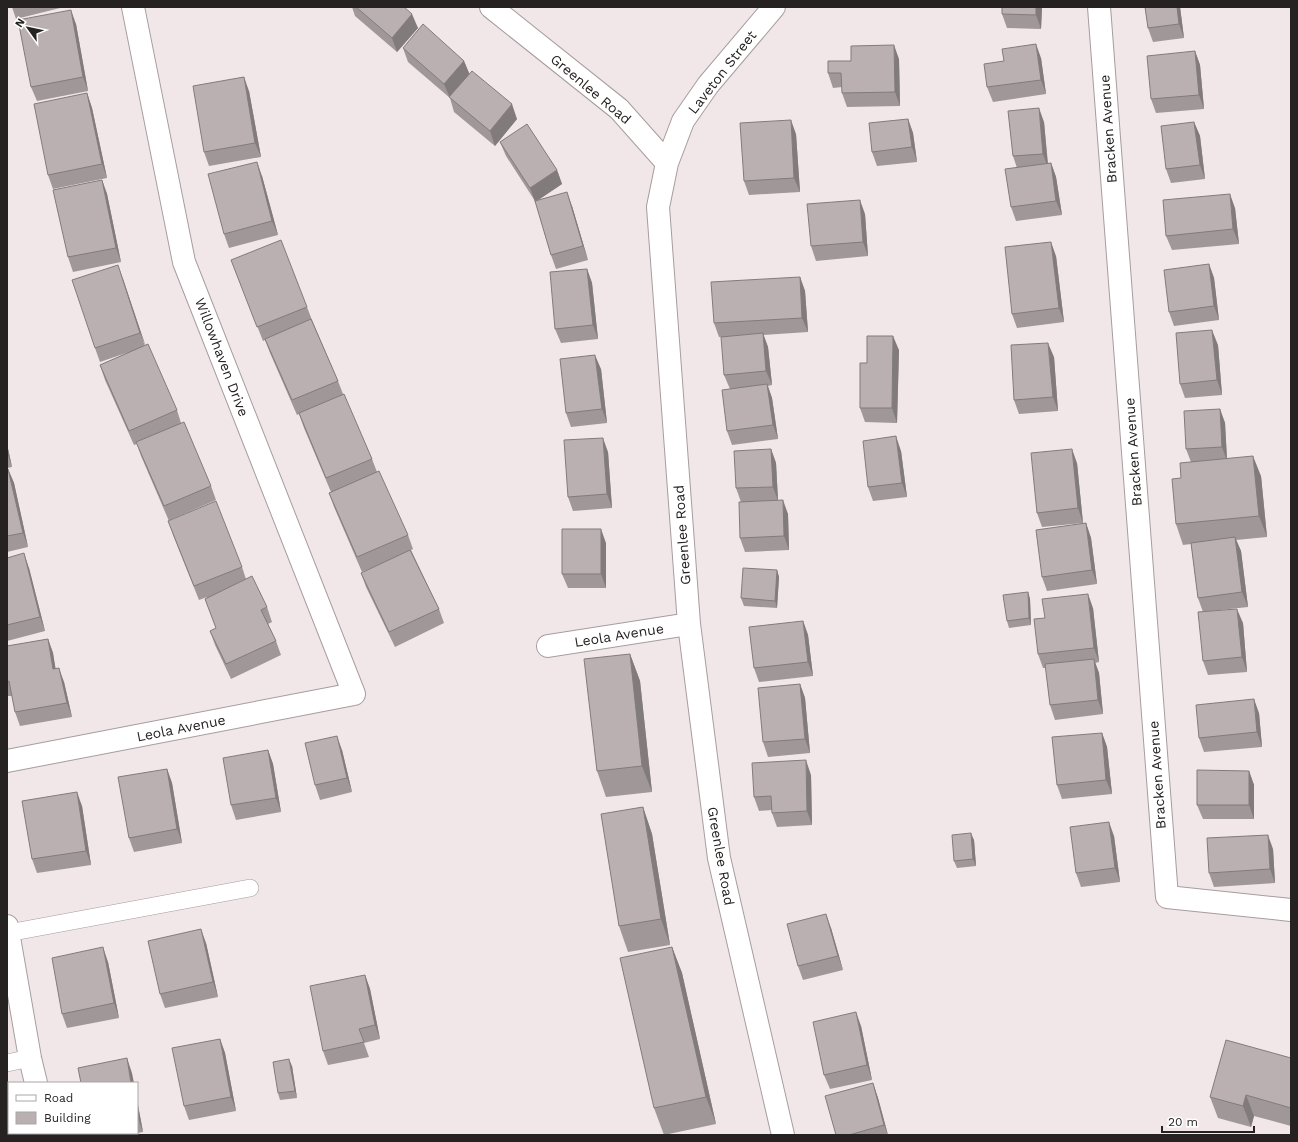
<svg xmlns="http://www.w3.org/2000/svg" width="1298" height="1142" font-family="'Work Sans',sans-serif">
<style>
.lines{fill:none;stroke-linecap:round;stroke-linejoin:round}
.lane-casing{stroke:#a79d9e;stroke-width:18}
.street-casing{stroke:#a79d9e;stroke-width:24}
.lane{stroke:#fff;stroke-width:17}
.street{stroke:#fff;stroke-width:22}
.wall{fill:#a09798}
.shaded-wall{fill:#827b7c}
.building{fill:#bab0b1;stroke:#827b7c}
.labels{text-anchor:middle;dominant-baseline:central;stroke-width:3.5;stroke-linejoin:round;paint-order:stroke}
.street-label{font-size:14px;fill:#262222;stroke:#fff}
</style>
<rect width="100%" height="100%" fill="#f1e6e8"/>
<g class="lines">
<defs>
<path id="lane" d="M8,933L250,888
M7,1063L30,1058"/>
<path id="street" d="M491,7L619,109L667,163L658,207L689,624L719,858L783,1135
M1099,7L1167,897L1291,910
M667,163L683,121L708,85L774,7
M548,646L689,624
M7,761L354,694L184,262L133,7
M7,926L30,1058L36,1083
M48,1133L49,1135"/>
</defs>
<!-- lane casing -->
<use href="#lane" class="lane-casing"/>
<!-- street casing -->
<use href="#street" class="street-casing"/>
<!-- lane -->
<use href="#lane" class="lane"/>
<!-- street -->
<use href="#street" class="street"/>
</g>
<!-- wall -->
<path class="wall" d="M12,7H64L16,19Z
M352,7H404L418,28L397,52L355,16Z
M1042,7L1041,29L1007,28L1002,14Z
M1145,7H1180L1184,38L1153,42L1148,28Z
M76,24L88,91L37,101L31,87Z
M403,48L464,61L469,74L517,119L495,146L454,112L450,98L408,62Z
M1195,51L1200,65L1204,109L1156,113L1151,99Z
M1041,58L1046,94L993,102L987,87Z
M899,59L900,106L847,107L842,93V87L833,88L828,73Z
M249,91L261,157L209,166L204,152Z
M87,93L92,108L107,178L53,189L48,175Z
M908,119L913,133L917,162L877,166L872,152Z
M1044,122L1048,163H1051L1056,177L1062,215L1016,221L1011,207L1017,168L1013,156Z
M1194,122L1200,136L1205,179L1171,183L1166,169Z
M796,134L800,192L749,195L744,181Z
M500,142L557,170L562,184L537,201L572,206L588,260L556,269L551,255L535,201L506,156Z
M262,176L278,235L229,248L224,234Z
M102,180L107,194L121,262L73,272L68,257Z
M1235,208L1239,244L1172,250L1166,236Z
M865,214L868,256L816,261L811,246Z
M1056,256L1064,322L1017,328L1012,314Z
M231,260L307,307L312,320L338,381L343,394L372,459L377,472L408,535L413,549L411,550L439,609L444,623L395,647L366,587L361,573L385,562L362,572L334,507L329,493L331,492L304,428L299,414L297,415L270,353L265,340L263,341Z
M1209,264L1214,278L1219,320L1174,326L1169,312Z
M587,269L592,283L598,339L561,343L555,329Z
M800,277L805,291L808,332L763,335L768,347L772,385L768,386L772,398L778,439L732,445L727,431L730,389L724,375L723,337H719L714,323Z
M123,279L145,346L177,410L181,423L211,486L216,500L170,520L242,567L246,579L267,607L272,622L268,624L276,641L281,655L231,679L215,645L210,631L216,628L205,599L207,597L199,600L173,535L169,521L141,456L137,444L134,445L105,380L100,365L129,352L100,362L95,348Z
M1218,345L1222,395L1185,398L1180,384Z
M899,350L897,423L865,422L860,408L867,363Z
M1054,357L1058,411L1019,414L1014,400Z
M601,369L607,423L571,427L566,413Z
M1220,409L1225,423L1227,458L1261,476L1267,537L1236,540L1241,551L1248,607L1211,611L1243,623L1247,672L1208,675L1203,661V612L1198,598L1191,544L1183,545L1176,524L1181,478L1191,462L1186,449Z
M7,444L12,467L7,468Z
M771,449L776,463L778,500L788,514L789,550L745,552L740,538L741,502L736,488Z
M901,451L907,497L873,501L868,487Z
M608,452L612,508L573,511L568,497Z
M1077,463L1083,523L1042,527L1037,513Z
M8,469L14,483L28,547L7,552V470Z
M1086,523L1091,538L1097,584L1047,591L1042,577Z
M606,543V588H568L562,574Z
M7,558L29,568L45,631L7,641Z
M777,570L779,577L777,608L744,606L741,598Z
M1028,592L1030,599L1031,625L1009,628L1007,621Z
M1093,608L1099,662L1095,663L1099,673L1103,714L1055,720L1050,705L1046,668H1043L1038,654L1045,618Z
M803,621L808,635L813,676L759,682L754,668Z
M48,639L53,653L55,668L64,682L72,717L20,726L15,712L12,696H7V646Z
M630,654L640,681L652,792L606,797L597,771Z
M800,684L805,698L810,753L768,757L763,742Z
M1259,713L1262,747L1204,752L1199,738Z
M1102,733L1107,747L1112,794L1062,799L1057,785Z
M268,750L273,764L281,812L236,820L231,805Z
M342,750L352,792L320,800L315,785Z
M167,769L172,783L182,843L134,852L129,838Z
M1249,771L1254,785V819H1203L1197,805Z
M811,775L812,825L777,827L772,813V810L759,811L754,797Z
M82,806L91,865L37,873L32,859Z
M643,807L652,834L670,945L628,952L619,926Z
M1114,836L1120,882L1081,887L1076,873Z
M974,840L976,866L957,868L954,861Z
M1273,849L1275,883L1214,887L1209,873Z
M831,928L843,970L803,980L798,966Z
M206,943L218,997L165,1008L160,994Z
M672,947L682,973L716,1124L664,1135L654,1108Z
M108,962L119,1018L67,1028L62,1014Z
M365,975L370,989L380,1039L364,1043L369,1057L328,1065L323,1051Z
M861,1026L872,1080L830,1089L824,1075Z
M220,1039L225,1053L236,1111L189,1120L184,1106Z
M1291,1058V1126L1254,1116L1251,1127L1218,1118L1210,1097Z
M292,1066L297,1098L280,1100L278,1093Z
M873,1083L878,1098L888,1135H836Z
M137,1100L143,1132L137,1133Z
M91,1133H137L126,1135H92Z"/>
<!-- shaded-wall -->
<path class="shaded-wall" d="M1036,7H1042L1041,29L1036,15Z
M1177,7H1180L1184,38L1179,24Z
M71,10L76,24L88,91L83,77Z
M412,14L418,28L397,52L392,38Z
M1036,44L1041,58L1046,94L1041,80Z
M894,45L899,59L900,106L895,92Z
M1195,51L1200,65L1204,109L1199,95Z
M464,61L470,75L450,98L444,84Z
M244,77L249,91L261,157L255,143Z
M87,93L92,108L107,178L102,164Z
M512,104L517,119L495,146L490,131Z
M1039,108L1044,122L1048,168L1043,154Z
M908,119L913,133L917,162L912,147Z
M791,120L796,134L800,192L794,178Z
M1194,122L1200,136L1205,179L1200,165Z
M257,162L262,176L278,235L272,221Z
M1051,163L1056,177L1062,215L1056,201Z
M557,170L562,184L535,202L530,188Z
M102,180L107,194L121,262L116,248Z
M567,192L572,206L588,260L583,246Z
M1230,194L1235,208L1239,244L1233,229Z
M860,200L865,214L868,256L863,242Z
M1051,242L1056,256L1064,322L1059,308Z
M1209,264L1214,278L1219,320L1214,306Z
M118,265L123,279L146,347L140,333Z
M587,269L592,283L598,339L593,325Z
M800,277L805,291L808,332L802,318Z
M1212,330L1218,345L1222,395L1217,380Z
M763,333L768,347L772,385L766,371Z
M893,336L899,350L897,423L892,408Z
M1048,343L1054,357L1058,411L1053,397Z
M595,355L601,369L607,423L602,409Z
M767,384L772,398L778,439L773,425Z
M1220,409L1225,423L1227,461L1222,447Z
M896,436L901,451L907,497L902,483Z
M603,438L608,452L612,508L607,494Z
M7,444L12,467L7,452Z
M771,449L776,463L778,501L773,487Z
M1072,449L1077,463L1083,523L1078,508Z
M1253,456L1261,476L1267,537L1259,516Z
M8,469L14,483L28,547L23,533Z
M783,500L788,514L789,550L784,536Z
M1086,523L1091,538L1097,584L1092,570Z
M601,529L606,543V588L601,574Z
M1235,537L1241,551L1248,607L1242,592Z
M24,553L29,568L45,631L40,617Z
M777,570L779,577L777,608L775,601Z
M1028,592L1030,599L1031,625L1029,618Z
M1088,594L1093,608L1099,662L1094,648Z
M1237,609L1243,623L1247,672L1242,657Z
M803,621L808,635L813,676L808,662Z
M48,639L53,653L58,683L53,669Z
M630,654L640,681L652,792L642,766Z
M1094,659L1099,673L1103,714L1098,700Z
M59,668L64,682L72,717L67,703Z
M800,684L805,698L810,753L805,739Z
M1254,699L1259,713L1262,747L1257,732Z
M1102,733L1107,747L1112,794L1106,780Z
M337,736L342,750L352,792L347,778Z
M268,750L273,764L281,812L276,798Z
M806,760L811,775L812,825L807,811Z
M167,769L172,783L182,843L177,829Z
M1249,771L1254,785V819L1249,805Z
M77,792L82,806L91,865L86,851Z
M643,807L652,834L670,945L661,919Z
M1109,822L1114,836L1120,882L1115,868Z
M971,833L974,840L976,866L973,859Z
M1268,835L1273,849L1275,883L1270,869Z
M826,914L831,928L843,970L838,956Z
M201,929L206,943L218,997L213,982Z
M103,947L108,962L119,1018L114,1003Z
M672,947L682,973L716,1124L706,1097Z
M365,975L370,989L380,1039L375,1025Z
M856,1012L861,1026L872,1080L867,1065Z
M220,1039L225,1053L236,1111L231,1097Z
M127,1058L132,1073L134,1083H131Z
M289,1059L292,1066L297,1098L295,1091Z
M873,1083L878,1098L888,1135L884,1125Z
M1246,1095L1254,1116L1251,1127L1243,1106Z
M137,1100L143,1132L138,1118L137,1113Z"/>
<!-- building -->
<path class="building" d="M356,7H404L412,14L392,38Z
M1002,7H1036V15L1002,14Z
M1145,7H1177L1179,24L1148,28Z
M71,10L83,77L31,87L18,20Z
M423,24L464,61L444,84L403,48Z
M1036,44L1041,80L987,87L984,64L1004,61L1002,49Z
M894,45L895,92L842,93L841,73H828V61H851V46Z
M1195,51L1199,95L1151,99L1147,56Z
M472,71L512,104L490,131L449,97Z
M244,77L255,143L204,152L193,86Z
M87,93L102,164L48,175L34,104Z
M1039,108L1043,154L1013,156L1008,111Z
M908,119L912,147L872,152L869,123Z
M791,120L794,178L744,181L740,123Z
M1194,122L1200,165L1166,169L1161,126Z
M527,124L557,170L530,188L500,142Z
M257,162L272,221L224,234L208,174Z
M1051,163L1056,201L1011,207L1005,169Z
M102,180L116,248L68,257L53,190Z
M567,192L583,246L551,255L535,201Z
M1230,194L1233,229L1166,236L1163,200Z
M860,200L863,242L811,246L807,204Z
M281,240L307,307L257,327L231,260Z
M1051,242L1059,308L1012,314L1005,247Z
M1209,264L1214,306L1169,312L1164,270Z
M118,265L140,333L95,348L72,280Z
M587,269L593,325L555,329L550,272Z
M800,277L802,318L714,323L711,282Z
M311,319L338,381L292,400L265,339Z
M1212,330L1217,380L1180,384L1176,333Z
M763,333L766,371L724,375L721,337Z
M867,336H893L892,408H860V363H867Z
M1048,343L1053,397L1014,400L1011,345Z
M148,344L177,410L129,431L100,365Z
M595,355L602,409L566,413L560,359Z
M767,384L773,425L727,431L722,390Z
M344,394L372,459L326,478L299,413Z
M1220,409L1222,447L1186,449L1184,411Z
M184,422L211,486L164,506L136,442Z
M896,436L902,483L868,487L863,441Z
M603,438L607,494L568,497L564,440Z
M771,449L773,487L736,488L734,451Z
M1072,449L1078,508L1037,513L1031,453Z
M1253,456L1259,516L1176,524L1172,479L1181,478L1180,463Z
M8,469L23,533L7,536V470Z
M379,471L408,535L357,557L329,493Z
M783,500L784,536L740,538L739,502Z
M216,501L242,567L194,586L168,521Z
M1086,523L1092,570L1042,577L1036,530Z
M562,529H601V574H562Z
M1235,537L1242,592L1198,598L1191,543Z
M410,550L439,609L389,632L361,573Z
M24,553L40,617L7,625V558Z
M743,568L777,570L775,601L741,598Z
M252,576L267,607L261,610L276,641L226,664L210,631L216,628L205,599Z
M1028,592L1029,618L1007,621L1003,595Z
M1088,594L1094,648L1038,654L1034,619L1045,618L1042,599Z
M1237,609L1242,657L1203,661L1198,612Z
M803,621L808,662L754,668L749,627Z
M48,639L53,669L59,668L67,703L15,712L9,681L7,682V646Z
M630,654L642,766L597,771L584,659Z
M1094,659L1098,700L1050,705L1045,664Z
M800,684L805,739L763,742L758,688Z
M1254,699L1257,732L1199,738L1196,705Z
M1102,733L1106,780L1057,785L1052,737Z
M337,736L347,778L315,785L305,743Z
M268,750L276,798L231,805L223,758Z
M806,760L807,811L772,813L771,796L754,797L752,763Z
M167,769L177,829L129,838L118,777Z
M1197,770L1249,771V805H1197Z
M77,792L86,851L32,859L22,801Z
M643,807L661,919L619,926L601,814Z
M1109,822L1115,868L1076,873L1070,827Z
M971,833L973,859L954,861L952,835Z
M1268,835L1270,869L1209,873L1207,838Z
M826,914L838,956L798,966L787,924Z
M201,929L213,982L160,994L148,941Z
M103,947L114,1003L62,1014L52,958Z
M672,947L706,1097L654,1108L620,958Z
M365,975L375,1025L359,1029L364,1042L323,1051L310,986Z
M856,1012L867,1065L824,1075L813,1022Z
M220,1039L231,1097L184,1106L172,1048Z
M1226,1040L1291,1058V1108L1246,1095L1243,1106L1210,1097Z
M127,1058L131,1083H81L78,1068Z
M289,1059L295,1091L278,1093L273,1062Z
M873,1083L884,1125L849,1135H836L825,1096Z"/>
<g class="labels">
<!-- street labels -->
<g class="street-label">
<text transform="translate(722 72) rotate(-52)">Laveton Street</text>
<text transform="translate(591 89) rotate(40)">Greenlee Road</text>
<text transform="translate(1108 129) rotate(-94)">Bracken Avenue</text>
<text transform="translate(222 357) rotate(69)">Willowhaven Drive</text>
<text transform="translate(1133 452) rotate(-94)">Bracken Avenue</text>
<text transform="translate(682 535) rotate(-94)">Greenlee Road</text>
<text transform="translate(619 635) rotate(-9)">Leola Avenue</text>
<text transform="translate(181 728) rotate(-11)">Leola Avenue</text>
<text transform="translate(1157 775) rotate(-94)">Bracken Avenue</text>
<text transform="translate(721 856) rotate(80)">Greenlee Road</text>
</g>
</g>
<!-- border -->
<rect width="1298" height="1142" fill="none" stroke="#262222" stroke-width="16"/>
<!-- legend -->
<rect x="8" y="1082" width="130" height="52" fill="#ffffff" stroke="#a8a7a7"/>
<rect x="16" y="1095" width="20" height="6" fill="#ffffff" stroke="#a8a7a7"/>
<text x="44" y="1102" font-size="12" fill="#262222">Road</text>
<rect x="16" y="1112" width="20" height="12" fill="#bab0b1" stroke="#a8a7a7"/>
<text x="44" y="1122" font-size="12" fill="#262222">Building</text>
<!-- north arrow -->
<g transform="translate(28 28) rotate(303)" stroke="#ffffff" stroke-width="3" paint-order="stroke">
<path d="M0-3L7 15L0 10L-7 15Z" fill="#262222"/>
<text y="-6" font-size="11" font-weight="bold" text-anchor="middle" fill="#262222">N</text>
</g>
<!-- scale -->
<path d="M1162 1126v6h92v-6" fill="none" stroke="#262222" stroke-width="2"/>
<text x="1168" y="1126" font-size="12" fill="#262222" stroke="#ffffff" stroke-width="3" paint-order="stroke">20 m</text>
</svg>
